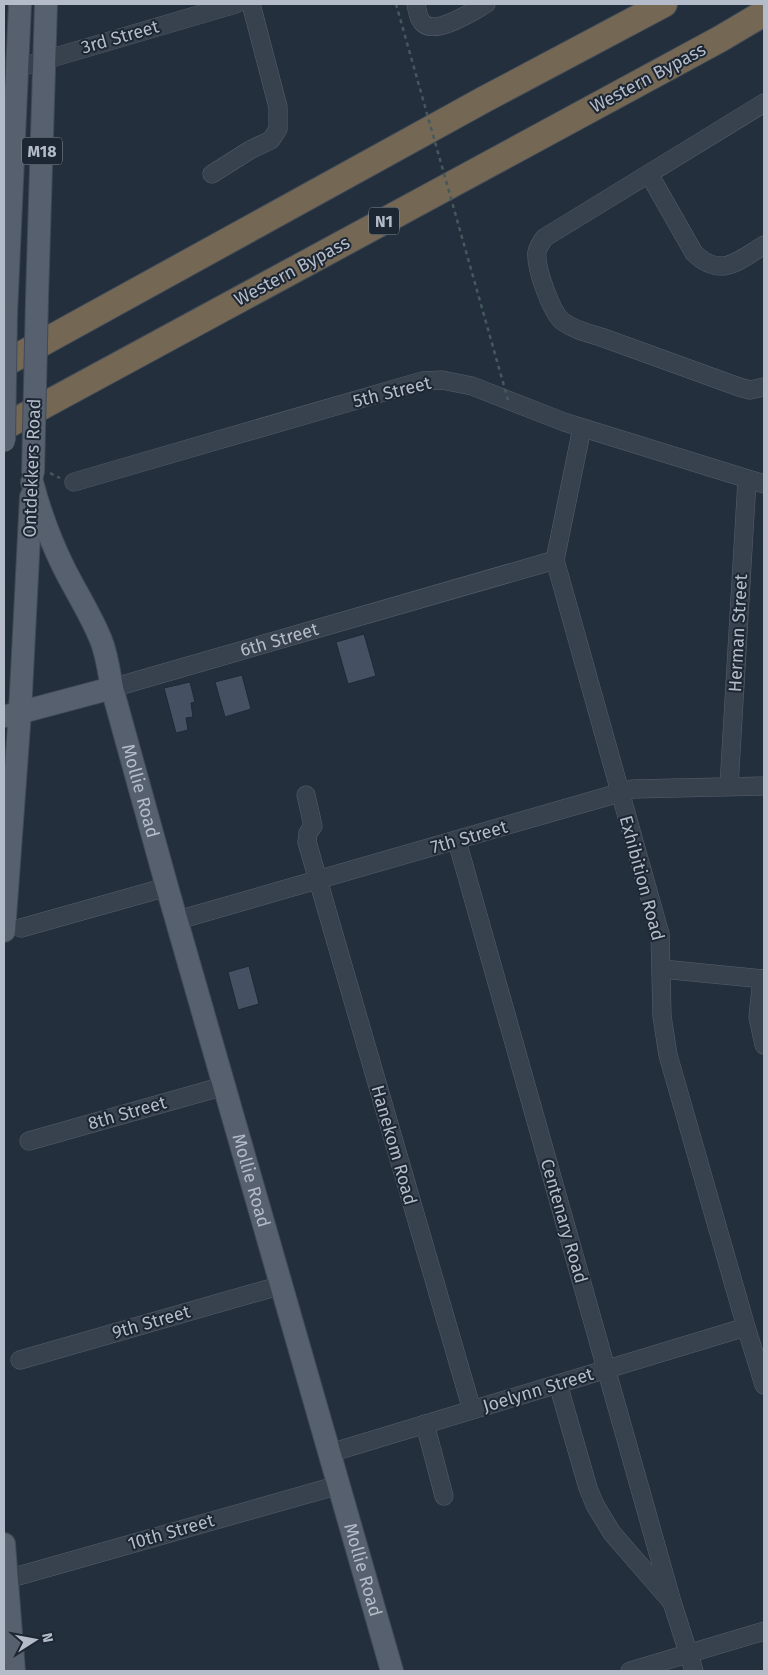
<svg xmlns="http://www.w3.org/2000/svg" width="768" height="1675" font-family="'Fira Sans',sans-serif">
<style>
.building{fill:#455162;stroke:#1f2835}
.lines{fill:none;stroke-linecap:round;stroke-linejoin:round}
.minor-casing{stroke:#565f6c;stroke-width:19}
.major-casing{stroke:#414a57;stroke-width:24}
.highway-casing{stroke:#434c59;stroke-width:28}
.path{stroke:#44595c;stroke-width:2.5;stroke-dasharray:4 4;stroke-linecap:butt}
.minor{stroke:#38414e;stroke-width:18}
.major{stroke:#56606e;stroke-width:22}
.highway{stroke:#746855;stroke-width:26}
.major-bridge-casing{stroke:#414a57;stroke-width:24;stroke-linecap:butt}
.path-bridge{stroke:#44595c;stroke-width:2.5;stroke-dasharray:4 4;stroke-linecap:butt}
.major-bridge{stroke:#56606e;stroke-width:22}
.labels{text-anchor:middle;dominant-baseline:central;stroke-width:4;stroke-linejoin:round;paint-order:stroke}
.shield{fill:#1d2633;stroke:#878f9c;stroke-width:1}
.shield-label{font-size:16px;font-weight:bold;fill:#b4bcc9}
.street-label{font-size:18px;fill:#b4bcc9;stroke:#1d2633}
</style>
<rect width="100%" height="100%" fill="#242f3e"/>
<!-- building -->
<path class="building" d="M364,634L376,676L348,684L336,642Z
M242,675L251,709L225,717L215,682Z
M190,682L195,702L191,703L193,717L186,718L188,730L176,733L164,688Z
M249,966L259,1004L238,1010L228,972Z"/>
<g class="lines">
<defs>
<g id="minor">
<path d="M416,4C417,9 418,18 422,22C434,37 473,11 486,4"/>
<path d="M4,72L236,4"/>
<path d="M764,103L544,238C542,242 538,247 537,252C535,267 551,311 562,321C574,330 588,333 601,337L739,387L750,390L764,387"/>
<path d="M212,174L250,150L271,140L278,129V107L251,4"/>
<path d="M649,174L694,253C721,279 738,261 764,245"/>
<path d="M582,428L555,560L660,934L662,1016L668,1055L746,1327L764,1385"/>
<path d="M74,482L422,381L442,380L472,386L564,422L764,484"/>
<path id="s1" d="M112,688L555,560"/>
<path d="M729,786L747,480"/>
<path d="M306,795L313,826L308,833L307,842L472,1410"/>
<path d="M457,841L672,1602L694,1671"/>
<path d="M178,920L633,789L764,786"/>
<path d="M21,928L167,887"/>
<path d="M662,969L764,979"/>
<path d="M762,979L758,1017L764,1045"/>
<path d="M29,1141L224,1086"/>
<path d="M20,1360L282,1285"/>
<path d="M558,1384L588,1488L595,1505L612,1533L671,1601"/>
<path d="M425,1424L444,1496"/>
<path d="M330,1453L746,1327"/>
<path d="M4,1580L339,1485"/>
<path d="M630,1671L764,1631"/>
</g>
<g id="major">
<path d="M37,299L46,4"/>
<path d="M6,314L20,4"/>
<path id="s2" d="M32,482C40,512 50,540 64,568C76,592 91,615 101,640C107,655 109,672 112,688L167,887L392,1671"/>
<path d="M7,716L112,688"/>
<path d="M4,931L20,712L31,497"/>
<path d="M4,1544L14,1671"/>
</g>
<path id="highway" d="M4,364L485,99L664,4
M4,427L720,39L764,13"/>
</defs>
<!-- minor casing -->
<use href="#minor" class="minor-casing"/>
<!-- major casing -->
<use href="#major" class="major-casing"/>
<!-- highway casing -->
<use href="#highway" class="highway-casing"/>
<!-- path -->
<path class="path" d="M50,473L60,478"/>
<!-- minor -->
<use href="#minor" class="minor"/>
<!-- major -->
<use href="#major" class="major"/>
<!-- highway -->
<use href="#highway" class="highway"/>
<defs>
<path id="major-bridge" d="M4,441L6,314
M33,474L37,299"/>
</defs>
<!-- major-bridge casing -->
<use href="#major-bridge" class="major-bridge-casing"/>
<!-- path-bridge -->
<path class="path-bridge" d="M396,4L508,400"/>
<!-- major-bridge -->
<use href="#major-bridge" class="major-bridge"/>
</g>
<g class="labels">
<!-- shield labels -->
<g class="shield">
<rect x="22" y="137.5" width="40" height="27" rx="4"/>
<rect x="369" y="207.5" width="30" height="27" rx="4"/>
</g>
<g class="shield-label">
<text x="42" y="151">M18</text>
<text x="384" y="221">N1</text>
</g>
<!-- street labels -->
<g class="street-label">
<text transform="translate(120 37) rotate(-16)">3rd Street</text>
<text transform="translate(648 78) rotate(-28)">Western Bypass</text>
<text transform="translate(292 271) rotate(-28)">Western Bypass</text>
<text transform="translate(392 392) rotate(-14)">5th Street</text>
<text transform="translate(32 468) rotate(-88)">Ontdekkers Road</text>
<text transform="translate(738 633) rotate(-87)">Herman Street</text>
<text stroke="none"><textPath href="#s1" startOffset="174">6th Street</textPath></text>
<text stroke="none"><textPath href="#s2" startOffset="329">Mollie Road</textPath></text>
<text transform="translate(469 837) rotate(-16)">7th Street</text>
<text transform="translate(642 878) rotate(75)">Exhibition Road</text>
<text transform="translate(127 1113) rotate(-16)">8th Street</text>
<text transform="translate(394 1145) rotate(74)">Hanekom Road</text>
<text stroke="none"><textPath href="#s2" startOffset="734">Mollie Road</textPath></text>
<text transform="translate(564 1221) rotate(74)">Centenary Road</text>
<text transform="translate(151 1322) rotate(-16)">9th Street</text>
<text transform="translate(538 1390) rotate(-17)">Joelynn Street</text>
<text transform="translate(171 1532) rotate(-16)">10th Street</text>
<text stroke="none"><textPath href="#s2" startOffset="1139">Mollie Road</textPath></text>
</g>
</g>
<!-- border -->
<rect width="768" height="1675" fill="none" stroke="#b4bcc9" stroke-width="10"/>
<!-- north arrow -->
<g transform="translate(35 1640) rotate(79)" stroke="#1d2633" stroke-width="4" paint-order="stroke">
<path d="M0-4L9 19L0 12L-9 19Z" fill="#b4bcc9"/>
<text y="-8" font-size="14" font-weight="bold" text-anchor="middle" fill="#b4bcc9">N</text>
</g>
</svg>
